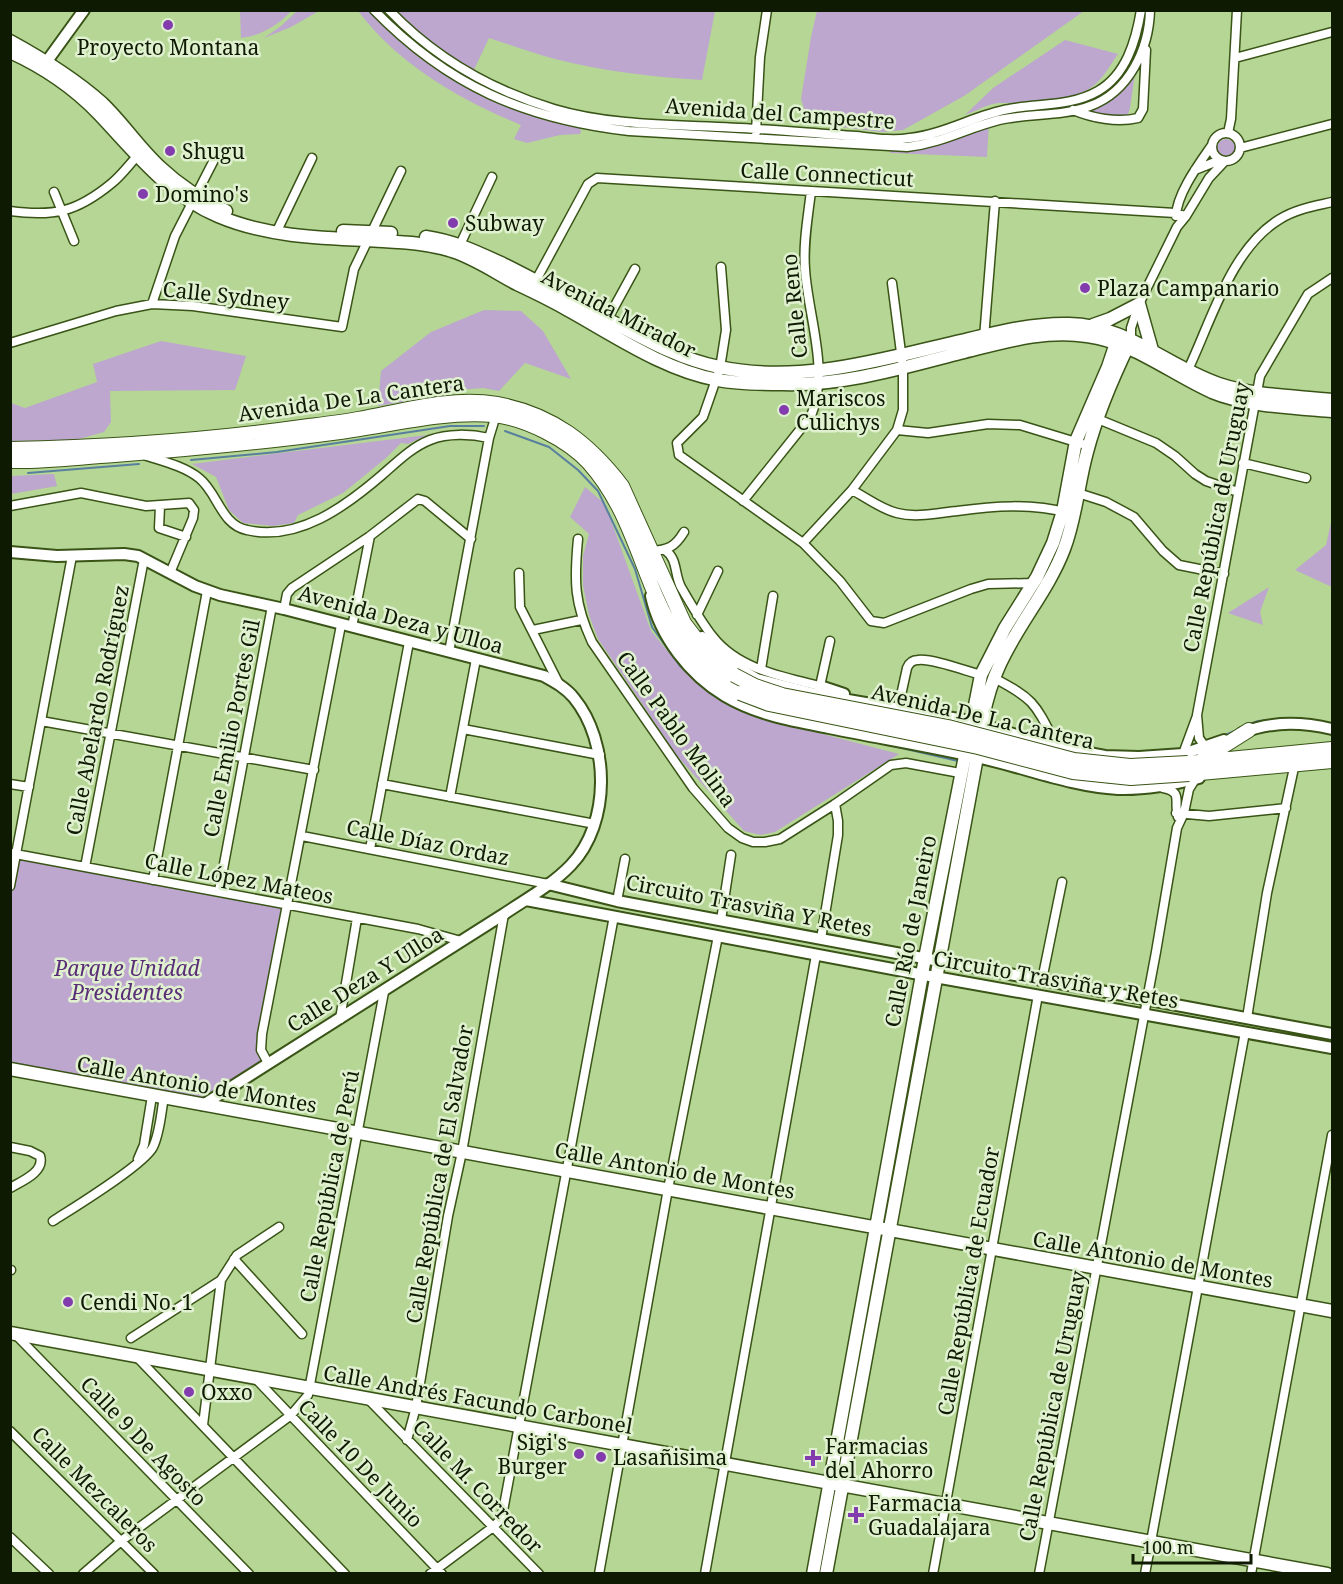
<svg xmlns="http://www.w3.org/2000/svg" width="1343" height="1584" font-family="'Noto Serif',serif">
<style>
.green{fill:#bda7ce}
.lines{fill:none;stroke-linecap:round;stroke-linejoin:round}
.stream{stroke:#58809e;stroke-width:2}
.minor-casing{stroke:#395416;stroke-width:11}
.tertiary-casing{stroke:#395416;stroke-width:14}
.secondary-casing{stroke:#395416;stroke-width:15}
.primary-casing{stroke:#395416;stroke-width:16}
.minor{stroke:#fff;stroke-width:8}
.tertiary{stroke:#fff;stroke-width:10}
.secondary{stroke:#fff;stroke-width:12}
.primary{stroke:#fff;stroke-width:14}
.primary-bridge-casing{stroke:#395416;stroke-width:16;stroke-linecap:butt}
.primary-bridge{stroke:#fff;stroke-width:14}
.poi-dot{fill:#833cae;stroke:#e0f1d0;stroke-width:2}
.labels{text-anchor:middle;dominant-baseline:central;stroke-width:5;stroke-linejoin:round;paint-order:stroke}
.poi-label{font-size:21px;fill:#0f1a03;stroke:#e0f1d0;text-anchor:start}
.street-label{font-size:21px;fill:#0f1a03;stroke:#e0f1d0}
.park-label{font-size:21px;font-style:italic;fill:#5a2d77;stroke:#e0f1d0}
</style>
<rect width="100%" height="100%" fill="#b5d695"/>
<!-- green -->
<path class="green" d="M387,10L715,11L702,80C653,77 603,71 555,59C533,53 511,45 489,38L471,76Z
M240,11V10L291,11C279,25 260,36 241,38Z
M297,11H319L291,27L264,38L281,26Z
M358,11H373L459,81L578,124L581,131L580,134L560,135L527,143L514,139L521,125C459,99 399,65 358,11Z
M817,11V10L1084,11L964,96L903,130L882,132L825,125L812,120L805,112L801,99L811,37Z
M1065,40L1118,54C1110,65 1103,79 1092,87C1066,105 1030,103 1001,103C989,103 976,111 965,115L993,88Z
M1138,52L1130,108L1127,117L1092,118L1066,114L1106,94L1116,85Z
M989,122L987,157L890,153V147H904Z
M1217 148a9 9 0 1 1 18 0a9 9 0 1 1-18 0Z
M484,310L521,311L543,331L571,379L525,363L499,391L483,388L432,392L408,401L378,406L381,371L431,332Z
M161,341L246,356L235,390L110,391L111,422L104,432L75,440L11,441V403L25,408L97,382L93,364Z
M427,435L408,444L401,443L386,458L343,493L298,515L294,523L273,526L243,523L229,510L216,477L192,464Z
M54,474L57,486L11,494V476Z
M585,487L605,504L651,631L680,666L712,694L731,706L773,721L899,754L775,832L761,835L744,831L678,757L598,639L589,615L583,585V556L589,534L570,517Z
M1332,518V587L1295,570L1326,545Z
M1269,587L1260,612L1263,625L1228,613Z
M17,852L290,903L262,1054L266,1064L205,1102L11,1067L10,892Z"/>
<g class="lines">
<!-- stream -->
<path class="stream" d="M505,431L549,447L578,470L598,491L635,569L652,627L680,666L693,677
M191,460L277,452L450,426H484
M28,473L139,464
M708,691L736,708
M1250,724L1258,721L1285,719
M1225,735L1237,730
M876,742L958,761"/>
<defs>
<path id="minor" d="M374,10C448,86 525,119 629,131L907,147C942,143 967,128 999,120C1029,113 1061,117 1090,106C1129,92 1149,49 1150,10
M389,10C435,58 491,90 554,109C618,128 690,124 757,129C790,131 823,134 856,136C874,138 892,141 910,138C945,134 975,115 1009,109C1039,103 1070,107 1098,91C1126,75 1136,41 1141,10
M1235,58L1332,32
M1073,110C1092,118 1117,123 1138,118L1143,109L1146,50
M756,132L760,57L767,10
M1212 147a14 14 0 1 1 28 0a14 14 0 1 1-28 0Z
M1228,133L1231,119L1237,10
M1240,148L1332,124
M1195,170L1220,160
M54,192L74,241
M10,211C54,217 77,212 112,183C123,174 131,162 141,152
M1176,216C1177,193 1199,164 1212,145
M276,233L312,158
M458,249L492,177
M721,267L726,330L720,368L703,417L677,443L679,455L803,543L840,581L871,621L884,623L971,589L988,584L1034,583
M534,284L588,184L597,178L1175,213L1186,216
M152,304L175,236L215,158
M606,322L635,269
M984,338L995,201
M1131,339V328L1139,304L1177,227L1186,216L1209,178L1224,162
M10,343L116,311L152,304L193,306L342,327L354,269L401,171
M1186,374C1211,323 1230,249 1280,219C1296,209 1315,206 1332,202
M1093,417L1156,443L1175,456L1195,474L1206,481L1238,492
M897,430L928,433L988,424L1020,425L1089,446
M144,455C162,461 184,466 199,478C218,493 221,525 247,530C298,542 346,506 382,475C397,462 412,447 430,440C448,433 471,434 489,438
M1243,463L1306,478
M852,490C867,498 881,509 897,513C916,518 938,513 957,511C993,506 1032,503 1068,513
M1078,493L1106,502L1134,517L1163,551L1179,565L1224,574
M743,501L811,416C830,370 808,317 805,269C803,243 808,217 811,191
M10,506L81,493L146,506L189,503L194,510L193,518L170,573
M160,506L159,528L186,537
M578,539C574,581 574,603 592,642L693,788L728,828L742,838L753,842H765L780,839L835,804L891,765L906,763L960,773
M803,543L852,490L897,430L903,410V368L892,283
M665,550C678,559 674,574 681,587C691,604 701,622 713,637C738,669 783,677 820,686L830,641
M651,551C668,550 675,547 684,532
M519,573L520,607L559,684
M284,609L287,594L292,588L370,536L418,499L425,501L471,539
M697,615L718,571
M352,627L370,536
M533,630L581,620
M449,652L489,438L496,415
M761,669L773,596
M994,678C1032,698 1035,702 1054,741
M898,709L907,668C909,663 912,660 918,660C932,658 966,671 981,675
M41,721L314,770
M463,729L600,755
M1206,748L1199,738L1197,715L1260,376L1308,294L1332,278
M1183,754L1197,716
M10,784L29,787
M382,784L595,824
M1163,788C1184,792 1173,802 1178,817
M450,797L476,659
M1176,813L1209,816L1286,808
M302,836L548,884
M370,849L409,642
M10,853L418,929L461,941
M85,867L144,559
M153,880L207,591
M10,886L72,556
M219,891L272,606
M617,901L625,859
M721,920L731,855
M821,939L838,835V821L835,804
M1042,980L1062,882
M1247,1018L1267,893L1295,763
M340,1019L357,918
M268,1063L261,1050L262,1034L341,625
M10,1147L30,1151L40,1156C45,1172 22,1181 10,1188
M138,1159L144,1145L152,1096
M53,1221C73,1208 144,1165 153,1147C160,1133 161,1113 164,1097
M234,1259L302,1334
M10,1270H11
M15,1334L249,1574
M131,1338L221,1280L237,1255L279,1227
M135,1355L345,1574
M256,1379L442,1574
M367,1398L539,1574
M203,1425L221,1280
M10,1431L154,1574
M407,1440L416,1407L448,1216L462,1152L504,914
M10,1537L49,1574
M83,1574L121,1541L291,1415L308,1395L384,992
M430,1574L493,1527L500,1520L503,1511L614,916
M599,1574L668,1189L718,936
M705,1574L816,955
M933,1574L1038,995
M1039,1574L1156,952L1177,828L1184,813L1189,789L1196,778
M1145,1574L1245,1032
M1251,1574L1332,1135"/>
<path id="tertiary" d="M42,68L84,10
M10,552L57,556L124,554L138,556L195,586L220,595L284,609L544,676C555,682 566,688 574,698C610,742 611,823 571,865C552,885 526,899 504,914L203,1105
M651,596C660,637 690,675 725,696C757,715 793,721 829,728C878,738 927,746 976,757C1024,767 1069,786 1118,789C1146,790 1172,785 1199,778
M702,637L731,664L757,679L819,695L970,721L1056,747L1105,756L1139,757L1183,754L1224,740
M820,686L844,694
M1242,733C1271,721 1302,722 1332,729
M548,884L617,901L1332,1034
M526,900L935,977L1332,1048"/>
<path id="secondary" d="M10,41C43,59 74,78 102,103C123,123 139,148 161,168C180,186 202,200 226,211
M10,52C43,67 74,88 99,114C135,152 168,195 218,216C265,236 316,238 367,240C396,242 425,242 452,251C475,258 496,273 517,284C534,292 551,300 568,310C615,336 664,370 718,380C738,384 761,384 782,384C842,386 902,368 960,353C1001,343 1044,329 1087,336C1133,342 1170,373 1212,392C1245,406 1296,408 1332,411
M343,231L391,233
M426,237C454,241 477,252 503,264C539,282 574,301 609,320C645,339 679,359 719,367C802,385 885,358 965,340C998,332 1034,323 1069,324C1127,325 1166,366 1219,384C1255,396 1295,396 1332,400
M1093,325L1110,319L1139,304L1152,350
M10,1069L1332,1311
M10,1333L1327,1574
M813,1574L925,958L981,675L1005,628L1037,577L1053,543L1063,511L1076,441L1108,367L1118,337
M826,1574L977,757C981,720 988,685 1006,652C1024,617 1050,586 1064,549C1076,518 1078,484 1087,452C1097,414 1113,377 1130,342"/>
<path id="primary" d="M10,449C110,447 210,440 309,426C325,424 342,422 358,419C403,411 451,396 497,404C552,414 589,443 622,486L684,623L707,653L734,675
M10,461C45,462 80,457 115,455C190,449 265,442 340,432C391,425 442,411 493,415C525,418 568,440 589,463C655,537 640,641 740,693
M1203,759L1249,730
M1188,763L1332,749
M1189,774L1332,761"/>
</defs>
<!-- minor casing -->
<use href="#minor" class="minor-casing"/>
<!-- tertiary casing -->
<use href="#tertiary" class="tertiary-casing"/>
<!-- secondary casing -->
<use href="#secondary" class="secondary-casing"/>
<!-- primary casing -->
<use href="#primary" class="primary-casing"/>
<!-- minor -->
<use href="#minor" class="minor"/>
<!-- tertiary -->
<use href="#tertiary" class="tertiary"/>
<!-- secondary -->
<use href="#secondary" class="secondary"/>
<!-- primary -->
<use href="#primary" class="primary"/>
<defs>
<path id="primary-bridge" d="M734,675L755,686L782,695L948,727L1074,760L1130,766L1188,763
M740,693L769,704L978,747L1073,772L1131,778L1189,774"/>
</defs>
<!-- primary-bridge casing -->
<use href="#primary-bridge" class="primary-bridge-casing"/>
<!-- primary-bridge -->
<use href="#primary-bridge" class="primary-bridge"/>
</g>
<!-- markers -->
<g class="poi-dot">
<circle cx="168" cy="25" r="6"/>
<circle cx="170" cy="151" r="6"/>
<circle cx="143" cy="194" r="6"/>
<circle cx="453" cy="223" r="6"/>
<circle cx="1085" cy="288" r="6"/>
<circle cx="784" cy="410" r="6"/>
<circle cx="68" cy="1302" r="6"/>
<circle cx="189" cy="1392" r="6"/>
<circle cx="579" cy="1454" r="6"/>
<circle cx="601" cy="1457" r="6"/>
<path d="M810 1449h6v6h6v6h-6v6h-6v-6h-6v-6h6z"/>
<path d="M853 1506h6v6h6v6h-6v6h-6v-6h-6v-6h6z"/>
</g>
<g class="labels">
<!-- poi labels -->
<g class="poi-label">
<text x="168" y="47" text-anchor="middle">Proyecto Montana</text>
<text x="182" y="151">Shugu</text>
<text x="155" y="194">Domino's</text>
<text x="465" y="223">Subway</text>
<text x="1097" y="288">Plaza Campanario</text>
<text x="796" y="398">Mariscos<tspan x="796" dy="24">Culichys</tspan></text>
<text x="80" y="1302">Cendi No. 1</text>
<text x="201" y="1392">Oxxo</text>
<text x="567" y="1442" text-anchor="end">Sigi's<tspan x="567" dy="24">Burger</tspan></text>
<text x="825" y="1446">Farmacias<tspan x="825" dy="24">del Ahorro</tspan></text>
<text x="613" y="1457">Lasañisima</text>
<text x="868" y="1503">Farmacia<tspan x="868" dy="24">Guadalajara</tspan></text>
</g>
<!-- street labels -->
<g class="street-label">
<text transform="translate(780 113) rotate(4)">Avenida del Campestre</text>
<text transform="translate(827 174) rotate(3)">Calle Connecticut</text>
<text transform="translate(226 295) rotate(6)">Calle Sydney</text>
<text transform="translate(794 306) rotate(-96)">Calle Reno</text>
<text transform="translate(619 313) rotate(27)">Avenida Mirador</text>
<text transform="translate(351 398) rotate(-8)">Avenida De La Cantera</text>
<text transform="translate(1216 517) rotate(-79)">Calle República de Uruguay</text>
<text transform="translate(401 619) rotate(15)">Avenida Deza y Ulloa</text>
<text transform="translate(97 710) rotate(-79)">Calle Abelardo Rodríguez</text>
<text transform="translate(983 716) rotate(13)">Avenida De La Cantera</text>
<text transform="translate(231 728) rotate(-79)">Calle Emilio Portes Gil</text>
<text transform="translate(677 729) rotate(54)">Calle Pablo Molina</text>
<text transform="translate(428 842) rotate(11)">Calle Díaz Ordaz</text>
<text transform="translate(239 878) rotate(11)">Calle López Mateos</text>
<text transform="translate(749 905) rotate(11)">Circuito Trasviña Y Retes</text>
<text transform="translate(910 931) rotate(-79)">Calle Río de Janeiro</text>
<text transform="translate(365 979) rotate(-32)">Calle Deza Y Ulloa</text>
<text transform="translate(1056 979) rotate(10)">Circuito Trasviña y Retes</text>
<text transform="translate(197 1084) rotate(10)">Calle Antonio de Montes</text>
<text transform="translate(675 1170) rotate(10)">Calle Antonio de Montes</text>
<text transform="translate(439 1174) rotate(-80)">Calle República de El Salvador</text>
<text transform="translate(329 1186) rotate(-79)">Calle República de Perú</text>
<text transform="translate(1153 1259) rotate(10)">Calle Antonio de Montes</text>
<text transform="translate(968 1281) rotate(-80)">Calle República de Ecuador</text>
<text transform="translate(478 1399) rotate(10)">Calle Andrés Facundo Carbonel</text>
<text transform="translate(1052 1406) rotate(-79)">Calle República de Uruguay</text>
<text transform="translate(144 1441) rotate(46)">Calle 9 De Agosto</text>
<text transform="translate(361 1463) rotate(46)">Calle 10 De Junio</text>
<text transform="translate(478 1486) rotate(46)">Calle M. Corredor</text>
<text transform="translate(95 1489) rotate(45)">Calle Mezcaleros</text>
</g>
<!-- park labels -->
<g class="park-label">
<text x="127" y="968">Parque Unidad<tspan x="127" dy="24">Presidentes</tspan></text>
</g>
</g>
<!-- border -->
<rect width="1343" height="1584" fill="none" stroke="#0f1a03" stroke-width="24"/>
<!-- scale -->
<path d="M1133 1554v9h118v-9" fill="none" stroke="#0f1a03" stroke-width="3"/>
<text x="1142" y="1554" font-size="18" fill="#0f1a03" stroke="#e0f1d0" stroke-width="4.5" paint-order="stroke">100 m</text>
</svg>
